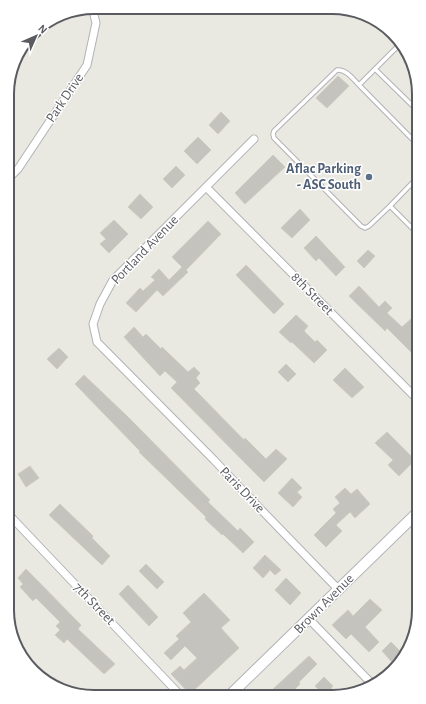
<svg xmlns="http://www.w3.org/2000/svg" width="426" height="704" font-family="'Alegreya Sans',sans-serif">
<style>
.building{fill:#c5c3be;stroke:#cecbc0}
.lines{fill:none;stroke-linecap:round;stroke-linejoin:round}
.lane-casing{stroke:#b1b2b7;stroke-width:5.5}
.street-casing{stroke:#b1b2b7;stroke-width:9}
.secondary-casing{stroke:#b2b4b9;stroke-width:12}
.lane{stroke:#fff;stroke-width:3.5}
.street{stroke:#fff;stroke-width:7}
.secondary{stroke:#fff;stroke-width:10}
.service-dot{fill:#5c6f8a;stroke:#fff;stroke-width:1.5}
.labels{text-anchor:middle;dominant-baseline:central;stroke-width:3;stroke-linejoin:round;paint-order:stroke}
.street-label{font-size:14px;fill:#595b60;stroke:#fff}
.service-label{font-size:14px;font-weight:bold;fill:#4e5e75;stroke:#fff;text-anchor:end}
.rim{fill:none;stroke:#595b60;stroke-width:2}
</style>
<rect width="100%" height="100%" fill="#eae9e1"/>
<!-- building -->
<path class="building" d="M338,76L349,86L327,108L316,98Z
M221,112L230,121L218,134L209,125Z
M198,137L211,150L197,164L184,151Z
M273,155L285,167L245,204L235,193Z
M176,166L185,175L172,188L163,179Z
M140,194L153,207L141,219L128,207Z
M300,209L310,220L292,238L281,228Z
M114,220L128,234L109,253L100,244L106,239L100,233Z
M208,221L221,234L186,270L188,272L163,296L157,290L136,312L126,303L140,288L143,291L155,280L151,277L159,269L169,280L182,267L172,257Z
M316,236L345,267L336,276L319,258L316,261L304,248Z
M368,250L375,256L364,268L357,261Z
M246,265L284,304L274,314L236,275Z
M359,286L379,307L385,301L392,308L387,313L402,327L412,318L418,325L413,330L419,337V360L387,328L385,331L349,296Z
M296,315L308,326L304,331L315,342L317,340L327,350L314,363L292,342L291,343L279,332Z
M134,327L143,337L146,334L161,349L162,347L188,372L194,367L200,373L196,378L200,383L194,389L244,440L245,438L266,459L276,449L287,459L264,482L171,388L177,382L165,371L160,376L124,337Z
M59,348L68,357L57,369L47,359Z
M286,364L296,374L288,382L278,372Z
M345,368L364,387L352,398L333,380Z
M84,375L127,416L210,500L208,502L238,531L240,528L254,542L243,553L223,534L222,535L205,519L206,517L139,452L140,451L75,384Z
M387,432L415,460L399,476L388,465L393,460L375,443Z
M30,466L39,478L26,487L18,474Z
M292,478L302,488L297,492L302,497L293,507L278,493Z
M345,488L351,494L357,489L370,504L355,518L350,512L336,525L342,531L326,547L314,535L336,513L333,509L340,503L335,497Z
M60,504L93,536L92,538L110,556L102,565L49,515Z
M265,555L281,570L275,575L270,570L263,578L253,568Z
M146,564L164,582L157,589L139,571Z
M26,569L81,625L78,629L115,664L104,674L67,639L64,643L55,635L60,630L56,626L60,622L36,598L33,601L20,587L23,584L18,578Z
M286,578L301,593L290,605L275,590Z
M128,585L158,617L149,626L119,594Z
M204,593L230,620L221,628L239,648L190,694L171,674L180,666L184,670L197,658L185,646L171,660L164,653L179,639L176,636L191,622L183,613Z
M370,599L382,610L365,627L379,642L369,652L351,634L346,639L332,625L348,610L353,616Z
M391,642L401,652L392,662L382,651Z
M309,656L317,664L299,682L300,684L287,697H279L272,690Z
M324,677L333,686L331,688L339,696L326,697L315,686Z"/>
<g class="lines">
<defs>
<path id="lane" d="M400,44L359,85C353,79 346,69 337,70L274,131L273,134L274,138L361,226L365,228L369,226L390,206L419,235
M375,69L419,112
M359,85L419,146
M390,206L419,176"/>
<path id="street" d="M254,139L113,280L100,304L93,324L97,342L214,460L246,494L338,589
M8,179L18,169L87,65L96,23L92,7
M206,187L419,401
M7,511L13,519L182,697
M309,619L373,685"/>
<path id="secondary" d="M228,697L419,511"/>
</defs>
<!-- lane casing -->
<use href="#lane" class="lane-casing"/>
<!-- street casing -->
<use href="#street" class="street-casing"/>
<!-- secondary casing -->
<use href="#secondary" class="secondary-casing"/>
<!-- lane -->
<use href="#lane" class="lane"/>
<!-- street -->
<use href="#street" class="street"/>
<!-- secondary -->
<use href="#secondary" class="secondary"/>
</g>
<!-- markers -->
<circle class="service-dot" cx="369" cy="177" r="4"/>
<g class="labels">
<!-- street labels -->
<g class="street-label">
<text transform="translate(65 98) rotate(-56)">Park Drive</text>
<text transform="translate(145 250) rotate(-46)">Portland Avenue</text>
<text transform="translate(312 294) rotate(45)">8th Street</text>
<text transform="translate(242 490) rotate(46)">Paris Drive</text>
<text transform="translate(94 604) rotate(46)">7th Street</text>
<text transform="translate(324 604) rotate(-45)">Brown Avenue</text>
</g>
<!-- service labels -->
<g class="service-label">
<text x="361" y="169">Aflac Parking<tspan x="361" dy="16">- ASC South</tspan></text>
</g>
</g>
<!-- crop -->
<path d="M0 0H426V704H0ZM94 14H332A80 80 0 0 1 412 94V610A80 80 0 0 1 332 690H94A80 80 0 0 1 14 610V94A80 80 0 0 1 94 14Z" fill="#fff" fill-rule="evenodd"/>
<path class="rim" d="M94 14H332A80 80 0 0 1 412 94V610A80 80 0 0 1 332 690H94A80 80 0 0 1 14 610V94A80 80 0 0 1 94 14Z"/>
<!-- north arrow -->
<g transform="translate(36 36) rotate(45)" stroke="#ffffff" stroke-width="3" paint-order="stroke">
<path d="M0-3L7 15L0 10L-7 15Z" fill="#595b60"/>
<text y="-6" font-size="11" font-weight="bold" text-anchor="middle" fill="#595b60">N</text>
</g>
</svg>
